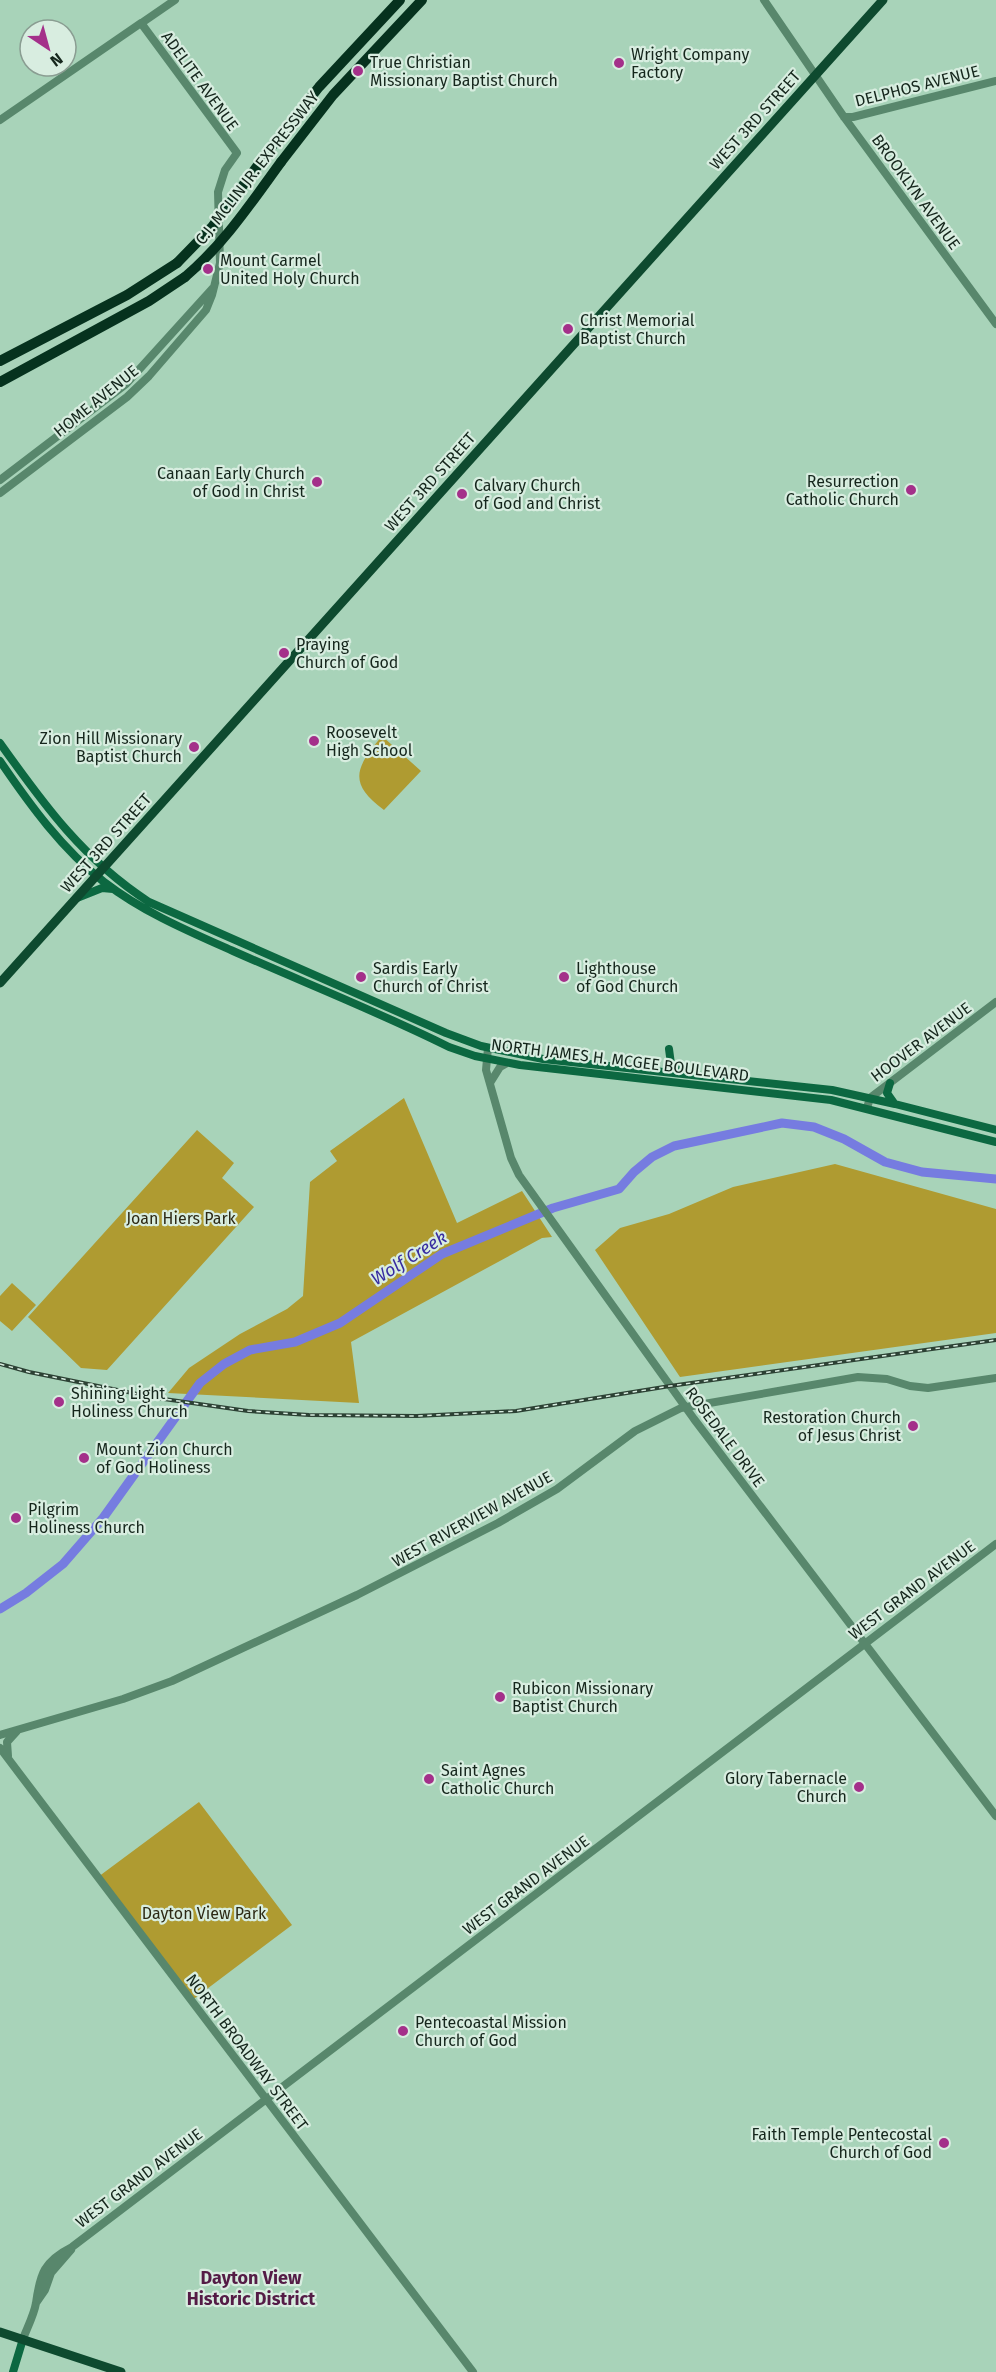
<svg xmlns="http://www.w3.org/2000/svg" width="996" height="2372" font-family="'Fira Sans',sans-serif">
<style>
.green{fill:#af9b31}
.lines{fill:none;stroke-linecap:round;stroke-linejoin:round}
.river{stroke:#767ce0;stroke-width:9}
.tertiary{stroke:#58876c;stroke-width:8}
.secondary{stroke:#0c6841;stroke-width:8}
.primary{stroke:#0e4a2f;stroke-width:9}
.motorway{stroke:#06321e;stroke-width:10}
.rail-casing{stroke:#2c4134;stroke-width:4}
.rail{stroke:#d8ede0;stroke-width:1.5;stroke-dasharray:4.5;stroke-linecap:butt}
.motorway-bridge{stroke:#06321e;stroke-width:10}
.poi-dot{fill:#a4308a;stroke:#d8ede0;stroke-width:2}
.labels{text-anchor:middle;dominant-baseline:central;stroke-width:4.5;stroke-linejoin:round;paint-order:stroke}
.poi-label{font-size:16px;fill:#15261c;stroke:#d8ede0;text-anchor:start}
.street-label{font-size:16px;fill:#15261c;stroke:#d8ede0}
.park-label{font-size:16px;fill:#2d2914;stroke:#d8ede0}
.water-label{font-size:18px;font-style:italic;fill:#382ca1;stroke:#d8ede0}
.neighbourhood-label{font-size:18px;font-weight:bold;fill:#541c46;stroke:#d8ede0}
</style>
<rect width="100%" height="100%" fill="#a8d3b9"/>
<!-- green -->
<path class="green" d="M382,736L421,771L384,810C347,783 356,767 382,736Z
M404,1098L457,1223L522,1191L552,1237L542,1238L351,1342L359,1403L168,1393L189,1368L240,1334L287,1309L303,1296L310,1182L337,1161L330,1151Z
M197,1130L234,1163L222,1178L254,1207L107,1370L81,1368L28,1317Z
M835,1164L996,1209V1333L680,1377L595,1250L620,1228L669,1214L733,1187Z
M12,1283L36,1305L12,1331L0,1321V1296Z
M199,1802L292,1925L191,2001L98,1877Z"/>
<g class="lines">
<!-- river -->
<path class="river" d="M0,1609L26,1593L63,1564L103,1518L200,1383L224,1364L250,1350L295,1342L340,1323L442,1254L553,1208L619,1189L634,1172L652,1157L674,1146L782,1123L814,1127L844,1139L885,1162L922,1172L996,1179"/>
<!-- tertiary -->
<path class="tertiary" d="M764,0L844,117L996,324
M143,22L175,0
M844,117H853L996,81
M0,120L141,23L237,153L225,170L218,192L220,263L212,295L206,310L149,376L127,397L0,493
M0,480L126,384L213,288
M488,1048L486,1070L511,1158L519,1175L694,1419L996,1816
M490,1083L500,1067L507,1063
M867,1108L870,1098L996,1002
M0,1735L123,1699L172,1681L357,1595L498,1523L557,1489L635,1431L681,1408L858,1377L887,1379L910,1386L928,1388L996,1378
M0,1748L473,2372
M8,1756L7,1742L17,1731
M36,2303L45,2290L51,2273L71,2250
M23,2339C27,2328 34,2315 36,2303C40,2274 44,2261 72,2247L996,1544"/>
<!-- secondary -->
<path class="secondary" d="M0,743C44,805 84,860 149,902L446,1033L481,1046L543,1059L832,1090L895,1104L996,1130
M0,761C30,805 62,849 104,882C143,912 188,931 233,951C305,983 379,1012 449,1047L475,1056L520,1065L831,1100L996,1142
M77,898L102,888L113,889
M669,1049L671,1064L681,1072
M890,1083L887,1093L894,1103
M13,2372L23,2339"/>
<!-- primary -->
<path class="primary" d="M0,983L883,0
M0,2332L121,2372"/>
<!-- motorway -->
<path class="motorway" d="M270,149L319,87L400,0
M281,162L333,95L422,0
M0,361L127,295L177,263
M0,382L149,301L185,277"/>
<defs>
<path id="rail" d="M0,1364L29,1372L157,1398L248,1411L309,1415L417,1416L516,1411L670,1386L996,1340"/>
</defs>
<!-- rail casing -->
<use href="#rail" class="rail-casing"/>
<!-- rail -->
<use href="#rail" class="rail"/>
<!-- motorway-bridge -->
<path class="motorway-bridge" d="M177,263L212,227L270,149
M185,277C224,244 251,203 281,162"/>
</g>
<!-- markers -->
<g class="poi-dot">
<circle cx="619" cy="63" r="6"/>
<circle cx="358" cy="71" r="6"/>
<circle cx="208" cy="269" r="6"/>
<circle cx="568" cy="329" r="6"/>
<circle cx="317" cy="482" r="6"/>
<circle cx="911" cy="490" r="6"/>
<circle cx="462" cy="494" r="6"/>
<circle cx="284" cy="653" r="6"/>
<circle cx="314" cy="741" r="6"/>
<circle cx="194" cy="747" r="6"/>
<circle cx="361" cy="977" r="6"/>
<circle cx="564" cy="977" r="6"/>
<circle cx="59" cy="1402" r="6"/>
<circle cx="913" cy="1426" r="6"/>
<circle cx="84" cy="1458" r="6"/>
<circle cx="16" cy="1518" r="6"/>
<circle cx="500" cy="1697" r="6"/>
<circle cx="429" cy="1779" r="6"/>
<circle cx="859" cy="1787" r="6"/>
<circle cx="403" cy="2031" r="6"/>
<circle cx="944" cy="2143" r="6"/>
</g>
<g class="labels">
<!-- poi labels -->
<g class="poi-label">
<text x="631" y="54">Wright Company<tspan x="631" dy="18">Factory</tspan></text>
<text x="370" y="62">True Christian<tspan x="370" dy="18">Missionary Baptist Church</tspan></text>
<text x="220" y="260">Mount Carmel<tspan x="220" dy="18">United Holy Church</tspan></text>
<text x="580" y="320">Christ Memorial<tspan x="580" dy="18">Baptist Church</tspan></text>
<text x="305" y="473" text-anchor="end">Canaan Early Church<tspan x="305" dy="18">of God in Christ</tspan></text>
<text x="899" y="481" text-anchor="end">Resurrection<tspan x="899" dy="18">Catholic Church</tspan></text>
<text x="474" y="485">Calvary Church<tspan x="474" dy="18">of God and Christ</tspan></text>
<text x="296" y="644">Praying<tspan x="296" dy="18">Church of God</tspan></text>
<text x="326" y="732">Roosevelt<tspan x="326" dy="18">High School</tspan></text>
<text x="182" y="738" text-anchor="end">Zion Hill Missionary<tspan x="182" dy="18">Baptist Church</tspan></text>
<text x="373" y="968">Sardis Early<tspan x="373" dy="18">Church of Christ</tspan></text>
<text x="576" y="968">Lighthouse<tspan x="576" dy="18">of God Church</tspan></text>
<text x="71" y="1393">Shining Light<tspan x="71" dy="18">Holiness Church</tspan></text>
<text x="901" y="1417" text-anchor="end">Restoration Church<tspan x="901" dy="18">of Jesus Christ</tspan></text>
<text x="96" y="1449">Mount Zion Church<tspan x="96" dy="18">of God Holiness</tspan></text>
<text x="28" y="1509">Pilgrim<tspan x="28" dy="18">Holiness Church</tspan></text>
<text x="512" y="1688">Rubicon Missionary<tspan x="512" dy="18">Baptist Church</tspan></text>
<text x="441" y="1770">Saint Agnes<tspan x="441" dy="18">Catholic Church</tspan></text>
<text x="847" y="1778" text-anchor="end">Glory Tabernacle<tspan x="847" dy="18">Church</tspan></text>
<text x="415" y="2022">Pentecoastal Mission<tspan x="415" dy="18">Church of God</tspan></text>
<text x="932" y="2134" text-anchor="end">Faith Temple Pentecostal<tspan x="932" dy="18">Church of God</tspan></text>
</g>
<!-- street labels -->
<g class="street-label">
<text transform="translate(200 81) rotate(54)">ADELITE AVENUE</text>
<text transform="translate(917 86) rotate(-14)">DELPHOS AVENUE</text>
<text transform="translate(755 120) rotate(-48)">WEST 3RD STREET</text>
<text transform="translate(257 168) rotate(-52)">C.J. MCLIN JR. EXPRESSWAY</text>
<text transform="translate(916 192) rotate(54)">BROOKLYN AVENUE</text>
<text transform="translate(96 401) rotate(-39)">HOME AVENUE</text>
<text transform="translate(430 482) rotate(-48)">WEST 3RD STREET</text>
<text transform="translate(106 843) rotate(-48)">WEST 3RD STREET</text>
<text transform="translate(921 1042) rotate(-37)">HOOVER AVENUE</text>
<text transform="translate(620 1060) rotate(7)">NORTH JAMES H. MCGEE BOULEVARD</text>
<text transform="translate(725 1437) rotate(53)">ROSEDALE DRIVE</text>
<text transform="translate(472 1519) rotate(-29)">WEST RIVERVIEW AVENUE</text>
<text transform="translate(912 1590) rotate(-37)">WEST GRAND AVENUE</text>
<text transform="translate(526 1885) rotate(-37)">WEST GRAND AVENUE</text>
<text transform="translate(247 2052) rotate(53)">NORTH BROADWAY STREET</text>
<text transform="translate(139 2178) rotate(-37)">WEST GRAND AVENUE</text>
</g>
<!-- park labels -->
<g class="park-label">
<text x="181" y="1218">Joan Hiers Park</text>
<text x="204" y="1913">Dayton View Park</text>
</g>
<!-- water labels -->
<g class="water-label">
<text transform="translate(409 1258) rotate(-32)">Wolf Creek</text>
</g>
<!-- neighbourhood labels -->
<g class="neighbourhood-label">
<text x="251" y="2278">Dayton View<tspan x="251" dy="21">Historic District</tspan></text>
</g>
</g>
<!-- north arrow -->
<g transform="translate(48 48) rotate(144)"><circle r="28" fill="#d8ede0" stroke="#8a9d92" stroke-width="1.5"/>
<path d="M0-4.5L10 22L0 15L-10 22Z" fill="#a4308a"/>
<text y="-9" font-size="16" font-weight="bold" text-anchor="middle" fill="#15261c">N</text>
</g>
</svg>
